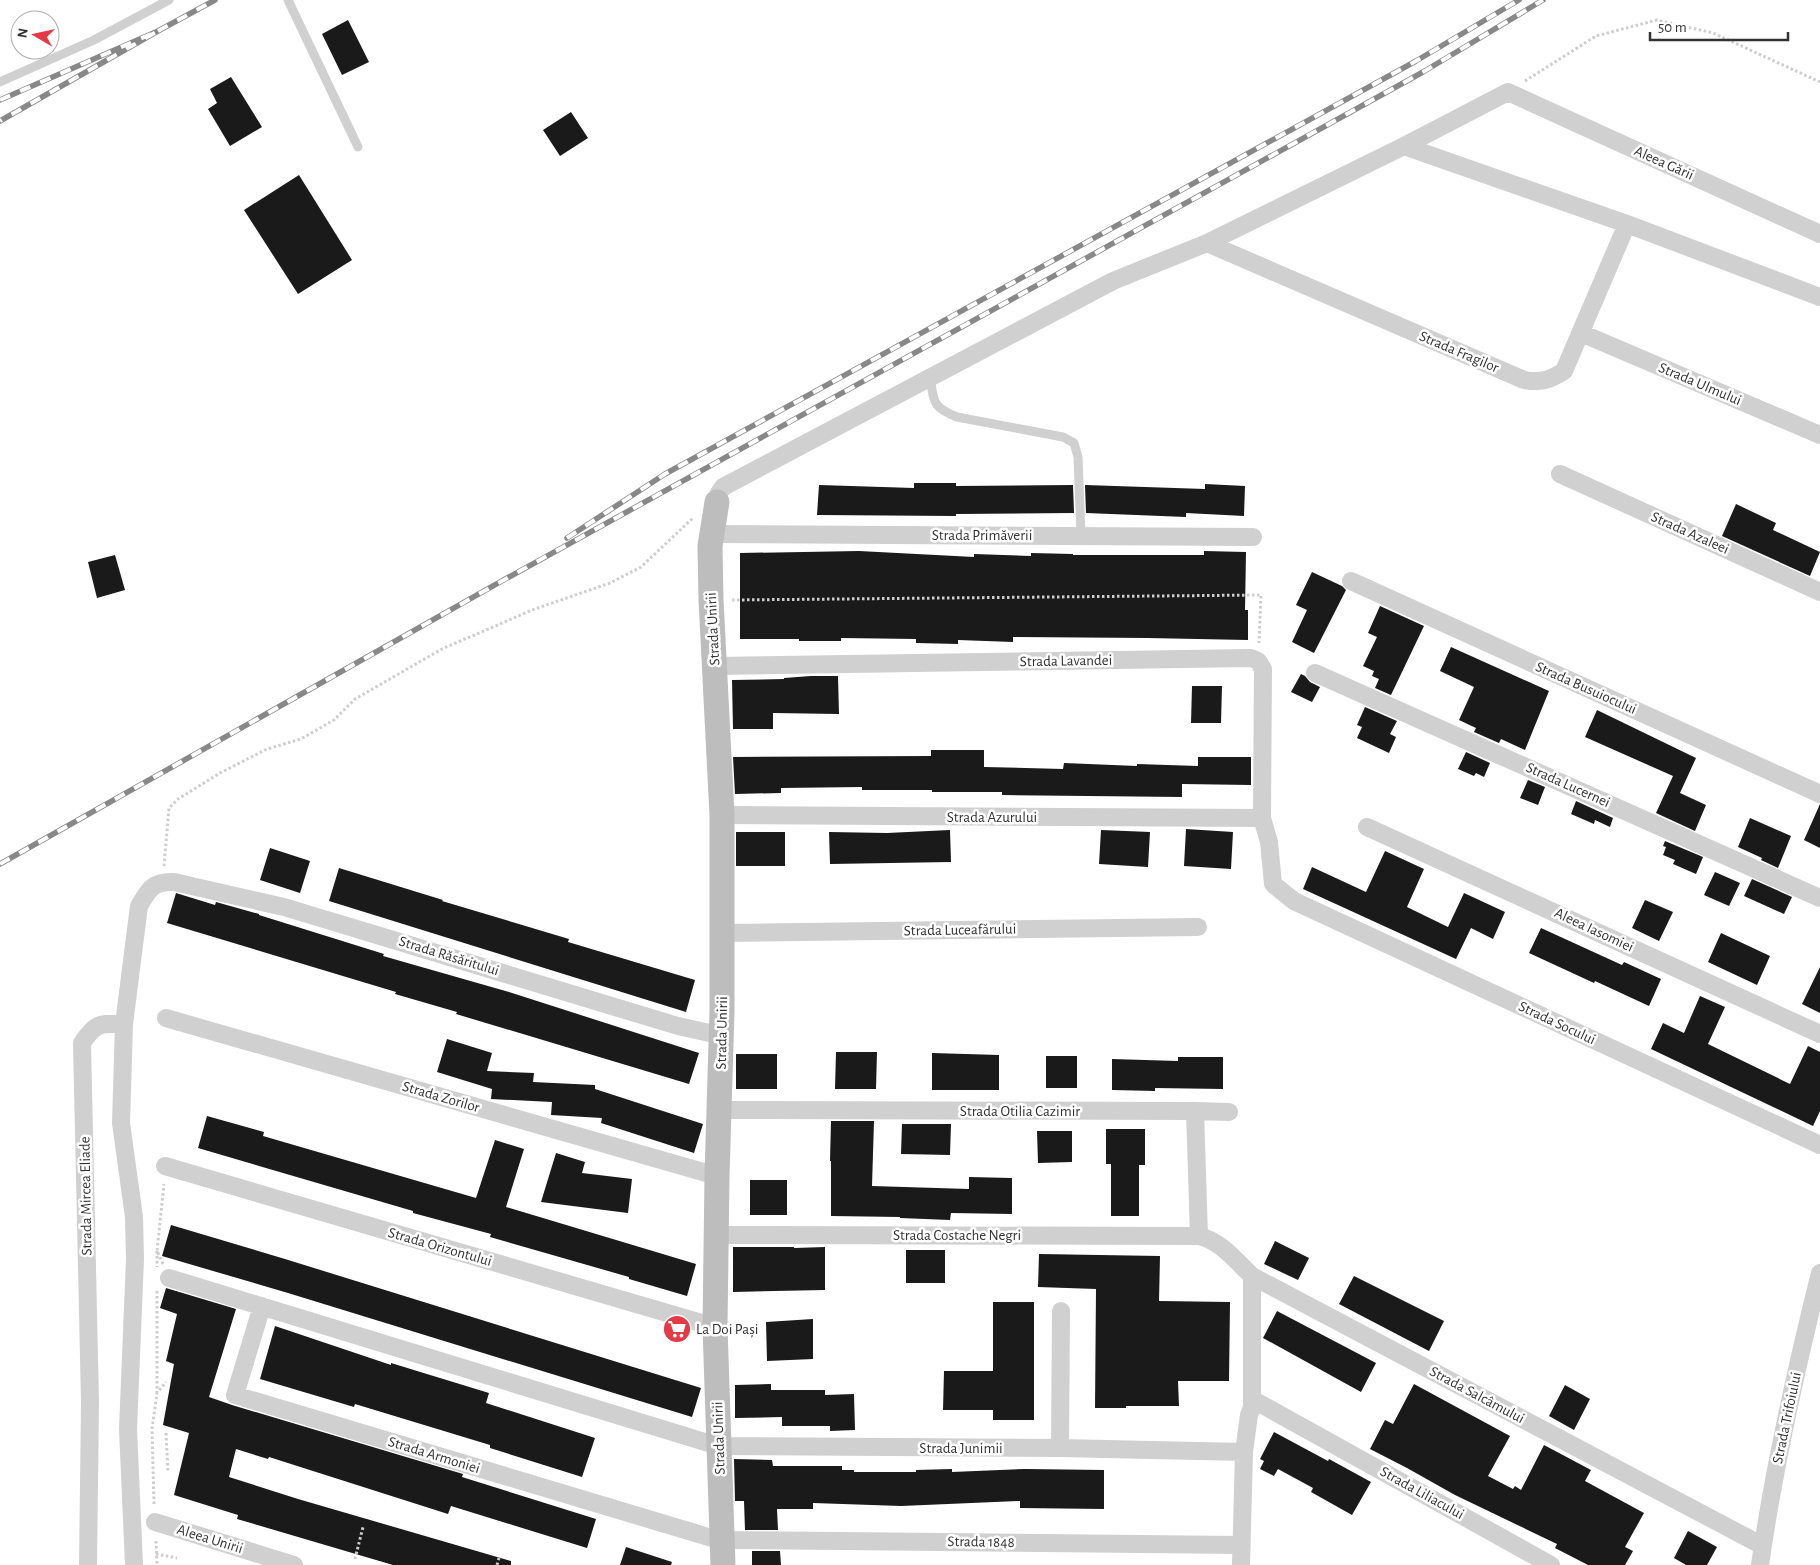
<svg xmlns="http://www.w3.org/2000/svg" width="1820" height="1565" font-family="'Alegreya Sans',sans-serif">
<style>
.building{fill:#1a1a1a}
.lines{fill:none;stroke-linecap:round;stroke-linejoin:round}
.path{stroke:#cdcdcd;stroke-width:3;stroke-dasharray:2.5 2.5;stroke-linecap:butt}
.lane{stroke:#d0d0d0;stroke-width:9}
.street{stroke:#d0d0d0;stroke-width:18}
.secondary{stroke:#bdbdbd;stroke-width:25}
.rail-casing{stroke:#888;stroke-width:5.5}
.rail{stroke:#fff;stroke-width:4;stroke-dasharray:11;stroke-linecap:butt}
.labels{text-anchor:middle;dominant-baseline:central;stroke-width:5;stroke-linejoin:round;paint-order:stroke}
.street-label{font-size:15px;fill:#333;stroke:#fff}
.poi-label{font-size:15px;fill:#333;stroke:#fff;text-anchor:start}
</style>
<rect width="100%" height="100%" fill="#fff"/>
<!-- building -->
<path class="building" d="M348,20L369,62L342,75L322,34Z
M231,77L262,127L230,146L208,109L217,103L210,89Z
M571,112L588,138L560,156L543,130Z
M299,175L352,260L298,294L244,210Z
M914,483H956V486L1073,485L1074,513L956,514V516L817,515L819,485L914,488Z
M1205,484L1245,486L1244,516L1186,513V517L1086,513L1085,485L1205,489Z
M1736,504L1776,523L1773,530L1820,552L1810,576L1722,536Z
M859,551L974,557V554L1031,556V553L1073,554V555H1204V551L1246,552L1245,610H1248V640L1147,638L1013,637V642L958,640V644L916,643V639L841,638V641H799V639H740V553Z
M115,555L125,590L97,598L88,562Z
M1312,572L1342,586L1346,590L1314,653L1292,642L1307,610L1296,605Z
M1380,606L1424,626L1391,695L1375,688L1379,679L1372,676L1374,671L1363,666L1377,637L1368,633Z
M1451,647L1549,691L1525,750L1501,739L1499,743L1474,732L1476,728L1459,720L1474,687L1440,671Z
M1301,674L1305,676L1310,682L1320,687L1312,702L1291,692Z
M811,676H838L839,714L773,713V729H733L732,680L784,679V678Z
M1192,686H1222L1221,723H1191Z
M1365,707L1397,721L1390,734L1396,737L1389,753L1357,738L1362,727L1357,725Z
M1597,710L1696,758L1680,793L1706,805L1695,831L1656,813L1673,776L1585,737Z
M931,750H984V767L1063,769L1064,763L1137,766V764L1198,766V757H1251V785L1182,784V797L1002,795V792H932V790H862V787L781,788V793L735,794L733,757L931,756Z
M1466,752L1490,763L1484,777L1476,773L1474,776L1458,769Z
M1528,780L1545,787L1538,805L1520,798Z
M1576,801L1613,818L1610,827L1595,820L1594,824L1571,814Z
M1820,804V848L1804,840Z
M1750,818L1791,836L1778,868L1761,860L1762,858L1738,847Z
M1186,829L1233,832L1231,869L1184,866Z
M950,830L951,862L830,864L829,832L887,833Z
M1101,830L1150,832L1148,867L1099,864Z
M736,832H785V866H736Z
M1665,841L1703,857L1696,874L1673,864L1675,860L1663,855L1666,847L1663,846Z
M270,848L310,861L300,893L260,880Z
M1385,851L1424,869L1407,907L1448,927L1464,893L1505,912L1493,939L1471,928L1456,959L1303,889L1312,867L1366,892Z
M339,868L443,900L442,901L569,939L568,942L695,980L686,1012L329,901Z
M1715,872L1740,883L1729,906L1704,895Z
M1752,879L1792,897L1784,914L1744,896Z
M176,893L215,905L216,902L259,914V915L384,954L383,956L509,992L699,1053L689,1084L456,1014L457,1012L395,994L396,992L167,923Z
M1645,900L1673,912L1659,941L1632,928Z
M1541,928L1622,965L1624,962L1661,979L1649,1006L1595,981L1594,983L1529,953Z
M1721,933L1770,956L1757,985L1708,962Z
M1820,967V1013L1802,1004Z
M1700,996L1725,1007L1708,1044L1790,1084L1808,1046L1820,1052V1111L1813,1126L1651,1049L1663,1023L1684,1033Z
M447,1039L492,1053L487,1071L534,1073L533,1082L595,1085V1089L703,1124L694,1153L601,1123L602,1118L551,1115L552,1102L491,1099L492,1089L437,1072Z
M836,1052H877L876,1089H835Z
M932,1053L999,1055V1090H932Z
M736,1054H777V1089H736Z
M1046,1056H1077V1088H1046Z
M1178,1057H1223V1089L1155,1088V1091L1112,1090V1059L1178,1061Z
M207,1116L264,1132L263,1136L476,1198L495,1140L524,1149L506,1207L696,1264L687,1296L629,1279V1277L490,1237L491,1234L413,1213V1211L198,1148Z
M831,1121H874L872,1186L969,1189V1177L1012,1178V1214L951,1213L950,1220L900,1218V1217L831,1216V1161H830Z
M902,1124H951L950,1155L901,1154Z
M1106,1129H1145V1165H1139V1216H1111V1164H1106Z
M1037,1131H1072V1162L1038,1163Z
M556,1153L585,1162L582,1173L632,1179L628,1213L541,1202Z
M750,1180H787V1215H750Z
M171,1225L285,1259L701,1388L692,1417L288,1293L162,1256Z
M1275,1241L1309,1258L1298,1280L1264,1264Z
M733,1247H794V1248L825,1247V1290L733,1292Z
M906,1250H945V1283H906Z
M1039,1254L1160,1256L1159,1301L1230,1302L1229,1381H1178L1179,1406H1126V1408H1095L1096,1289L1038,1287Z
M1354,1276L1444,1321L1429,1351L1339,1304Z
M166,1288L236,1309L209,1397L232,1405L463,1474L462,1477L596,1519L587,1548L451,1506L448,1514L269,1457L268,1459L236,1449L229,1477L298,1499L511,1561V1565H393L237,1519L238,1515L174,1495L189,1433L163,1425L174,1364L166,1361L177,1314L160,1308Z
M993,1302H1034V1420H993V1410H943L944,1371H993Z
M1277,1311L1376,1363L1361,1392L1263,1338Z
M813,1319V1359L767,1361L766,1322Z
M275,1326L391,1365V1363L489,1393L486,1403L595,1438L582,1477L490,1448V1445L355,1404L354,1407L260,1379Z
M771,1384V1390H825V1395L854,1394L855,1430L830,1431V1426H782V1417L735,1418V1385Z
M1414,1384L1510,1436L1488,1476L1513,1489L1515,1486L1521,1490L1544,1445L1591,1470L1585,1481L1644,1513L1625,1547L1633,1551L1625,1565H1588L1555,1548L1557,1544L1455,1495L1407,1468L1370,1449L1385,1420L1393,1424Z
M1565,1385L1590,1399L1574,1430L1549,1416Z
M1274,1432L1328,1461L1329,1459L1371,1482L1352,1515L1311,1492L1313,1488L1278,1469L1274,1476L1260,1469L1264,1461L1260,1459Z
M734,1459L772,1460L773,1466H842V1470H854V1472H916V1470L952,1469V1472L1025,1469L1104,1470V1509L1020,1508V1501L901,1506L813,1503V1509H777L778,1530H745L744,1501H735Z
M1688,1531L1717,1547L1707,1565H1686L1674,1558Z
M626,1547L672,1562L671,1565H620Z
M752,1551H780L781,1565H752Z"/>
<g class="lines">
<!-- path -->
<path class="path" d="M1525,81L1596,36L1657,20L1713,33L1820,82
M732,600L1261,595L1259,643
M164,866L169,808L178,799L220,773L267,749L301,739L334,720L355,699L442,649L532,610L610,583L641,567L693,518
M157,1251V1267
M163,1264L157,1251L164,1184
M157,1291V1392
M166,1433L168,1472
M154,1504L152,1429L157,1393L166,1382
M156,1541L157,1565
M156,1554L177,1558
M355,1559L363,1527
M497,1565L499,1558"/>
<!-- lane -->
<path class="lane" d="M288,0L358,147
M0,82L94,40L169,0
M930,377C934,402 932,407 957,417L1063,437L1074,443L1078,457L1081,535"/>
<!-- street -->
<path class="street" d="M1404,146L1627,224L1820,297
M1207,243L1524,380C1541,383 1550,380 1564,371L1627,224
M1581,333L1820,435
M1560,474L1820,592
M717,502L719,493L723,487L1113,281L1207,243L1404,146L1508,92L1820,234
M712,534L1253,537
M1351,581L1820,794
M715,666L1251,658L1258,661L1263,669L1262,818L1269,842L1273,884L1294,901L1820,1145
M1315,673L1820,898
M722,815L1262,818
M1367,827L1820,1034
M723,933L1198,927
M166,1018L717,1176
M124,1024L121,1123L134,1217L135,1259L128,1429L134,1565
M720,1110L1195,1111L1199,1236
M1195,1111L1229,1112
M165,1166L715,1327
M716,1235L1199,1236C1221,1241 1236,1261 1252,1276L1763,1546
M1252,1276V1407
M169,1278L718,1446L1060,1448L1244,1452L1249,1415L1252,1407L1259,1403L1551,1565
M262,1306L235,1395L715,1539L722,1536L730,1540L1240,1545
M1060,1448L1061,1311
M155,1522L294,1565
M88,1565L90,1402L82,1043C97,1021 100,1024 124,1024L139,906C149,889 153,881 174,882L284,907L678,1026L714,1034L722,1035
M1241,1565L1244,1452
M1760,1565C1774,1467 1796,1369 1820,1273"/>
<!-- secondary -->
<path class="secondary" d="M717,502L710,546L711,600L722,815V1011L717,1176L715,1327L723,1565"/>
<defs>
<path id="rail" d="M158,31L215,0
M0,100L158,31L0,121
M567,538L665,474L1416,61L1519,0
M0,864L509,577L1423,72L1543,0"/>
</defs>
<!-- rail casing -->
<use href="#rail" class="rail-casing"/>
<!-- rail -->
<use href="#rail" class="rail"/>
</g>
<!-- icons -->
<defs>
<symbol id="supermarket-disc" viewBox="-11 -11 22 22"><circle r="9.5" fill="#e63946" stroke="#fff"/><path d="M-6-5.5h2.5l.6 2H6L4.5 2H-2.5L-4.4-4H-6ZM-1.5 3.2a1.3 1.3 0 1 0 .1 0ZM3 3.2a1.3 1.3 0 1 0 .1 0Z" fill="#fff"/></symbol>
</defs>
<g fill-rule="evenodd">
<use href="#supermarket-disc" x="661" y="1313" width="32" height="32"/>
</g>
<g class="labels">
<!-- street labels -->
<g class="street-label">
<text transform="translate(1664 163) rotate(24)">Aleea Gării</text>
<text transform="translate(1459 352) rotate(23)">Strada Fragilor</text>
<text transform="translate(1700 384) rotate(23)">Strada Ulmului</text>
<text transform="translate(1690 533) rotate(24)">Strada Azaleei</text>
<text x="982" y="535">Strada Primăverii</text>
<text transform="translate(713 629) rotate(-93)">Strada Unirii</text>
<text transform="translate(1066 661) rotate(-1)">Strada Lavandei</text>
<text transform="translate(1586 688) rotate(24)">Strada Busuiocului</text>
<text transform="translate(1568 785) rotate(24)">Strada Lucernei</text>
<text x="992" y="817">Strada Azurului</text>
<text transform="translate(960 930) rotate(-1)">Strada Luceafǎrului</text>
<text transform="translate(1594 930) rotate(25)">Aleea Iasomiei</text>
<text transform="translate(449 956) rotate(17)">Strada Răsăritului</text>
<text transform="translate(1557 1023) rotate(25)">Strada Socului</text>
<text transform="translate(722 1033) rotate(-89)">Strada Unirii</text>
<text transform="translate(441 1097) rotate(16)">Strada Zorilor</text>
<text x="1020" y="1111">Strada Otilia Cazimir</text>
<text transform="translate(86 1196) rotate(-91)">Strada Mircea Eliade</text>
<text x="957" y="1235">Strada Costache Negri</text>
<text transform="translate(440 1247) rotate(16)">Strada Orizontului</text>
<text transform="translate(1477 1395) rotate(28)">Strada Salcâmului</text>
<text transform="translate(1787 1418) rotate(-78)">Strada Trifoiului</text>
<text transform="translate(719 1438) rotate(-92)">Strada Unirii</text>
<text x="961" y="1448">Strada Junimii</text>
<text transform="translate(434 1455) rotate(17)">Strada Armoniei</text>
<text transform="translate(1422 1493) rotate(29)">Strada Liliacului</text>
<text transform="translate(210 1539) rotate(17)">Aleea Unirii</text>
<text transform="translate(981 1542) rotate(1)">Strada 1848</text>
</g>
<!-- poi labels -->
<g class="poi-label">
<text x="696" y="1329">La Doi Pași</text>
</g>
</g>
<!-- north arrow -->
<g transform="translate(35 35) rotate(279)"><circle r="24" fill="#ffffff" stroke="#adadad"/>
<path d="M0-4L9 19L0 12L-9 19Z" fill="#e63946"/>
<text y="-8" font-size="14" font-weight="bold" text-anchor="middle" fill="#333333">N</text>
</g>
<!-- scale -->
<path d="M1650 32v8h138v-8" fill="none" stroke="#333333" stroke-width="2.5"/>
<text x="1658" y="32" font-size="15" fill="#333333" stroke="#ffffff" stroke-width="4" paint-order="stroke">50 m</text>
</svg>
